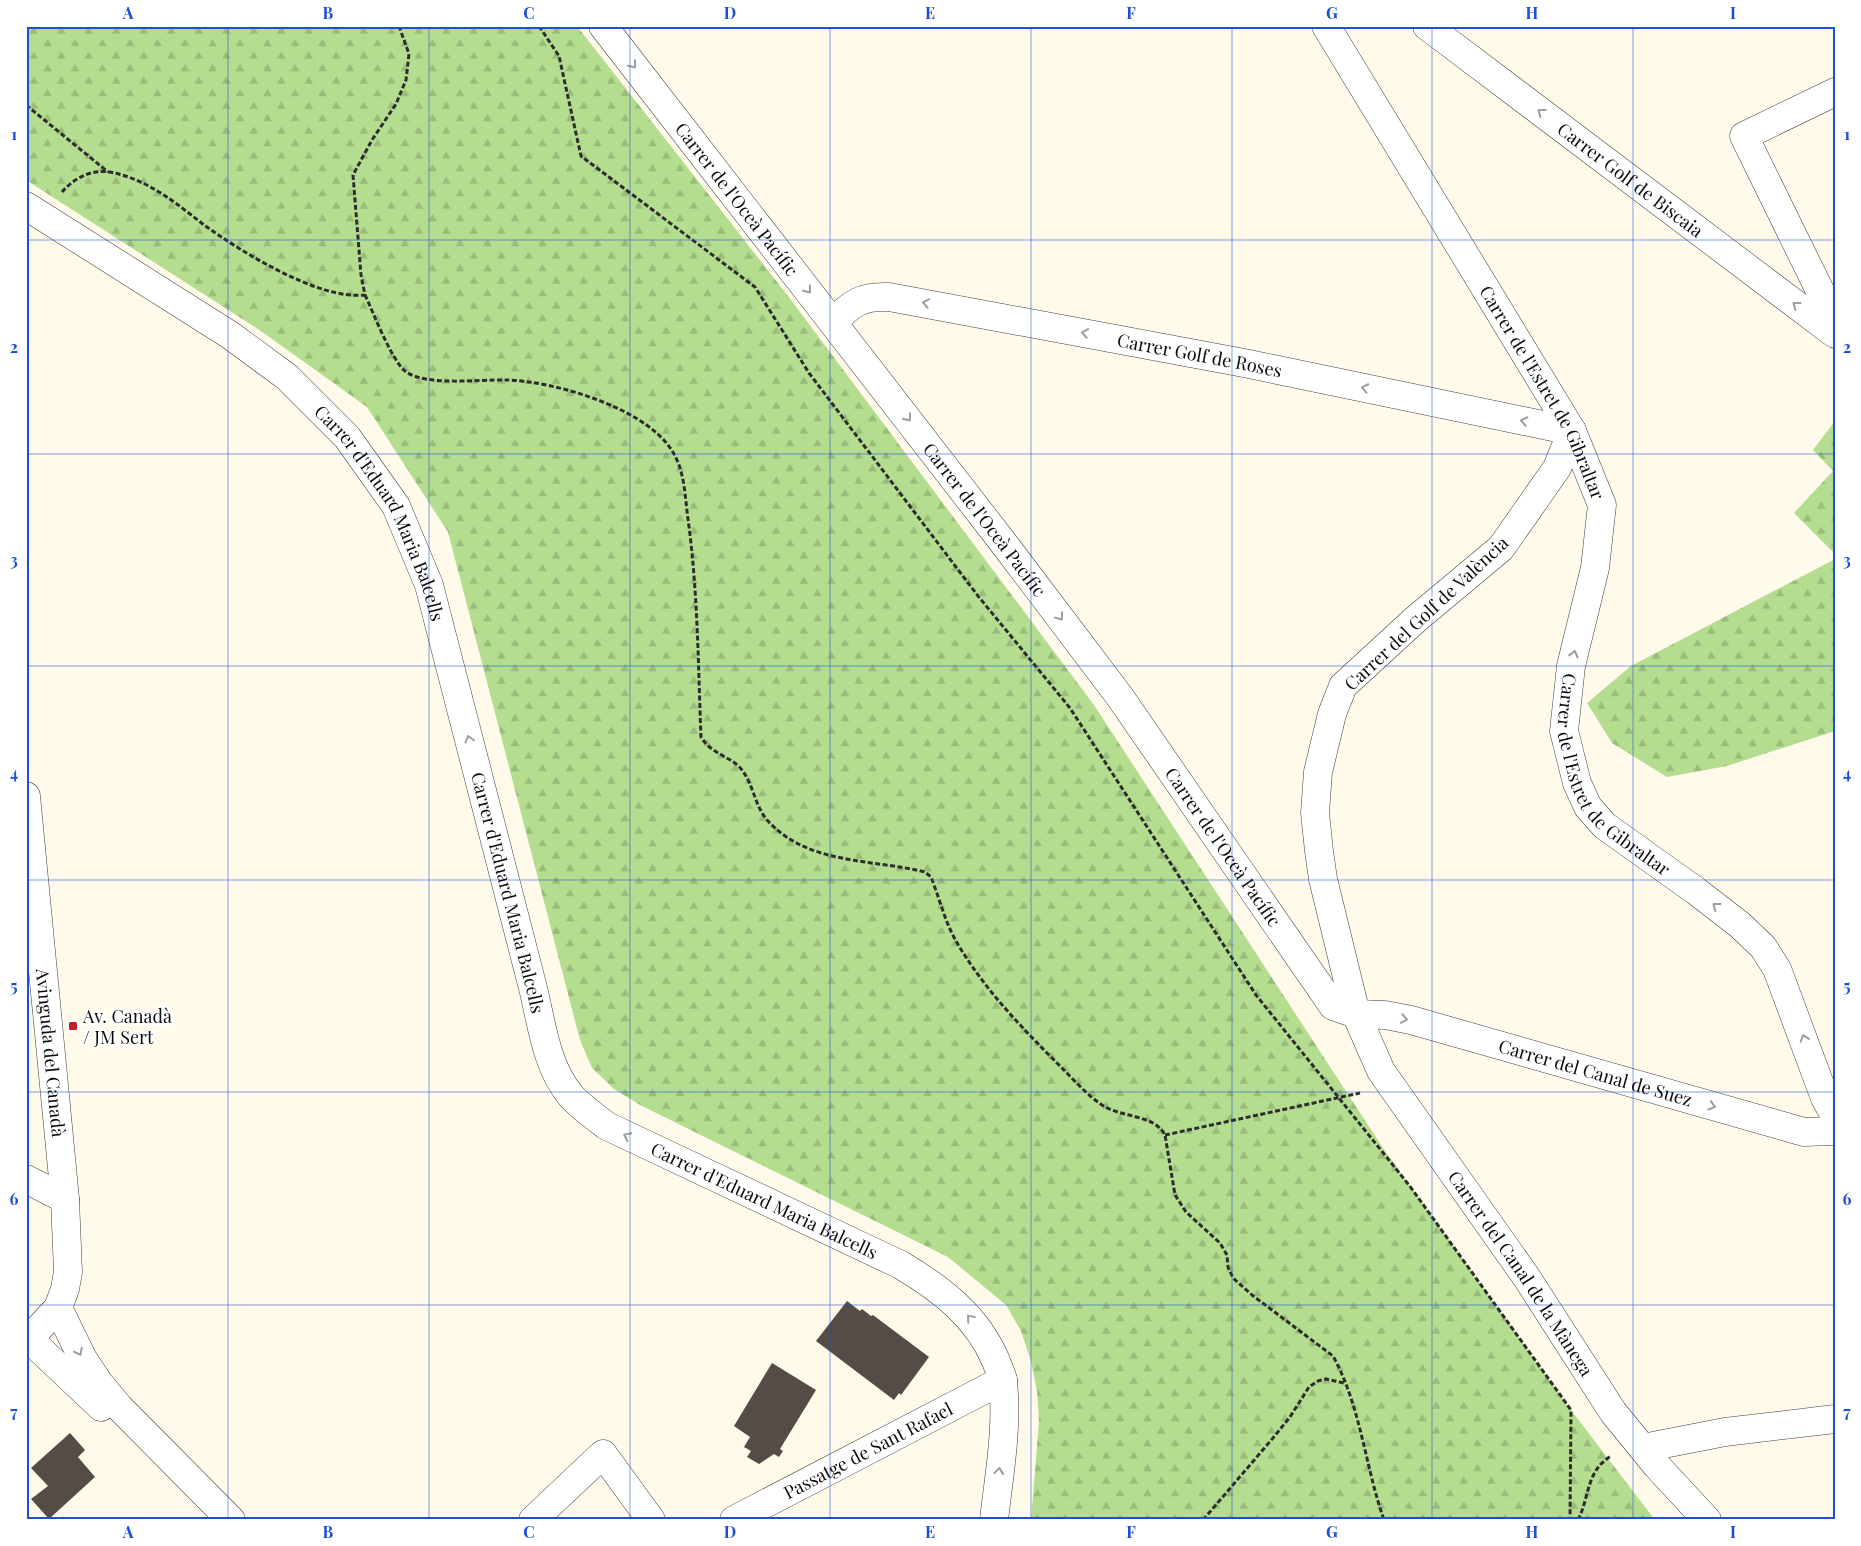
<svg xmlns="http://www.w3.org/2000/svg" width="1861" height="1546" font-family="'Playfair Display',serif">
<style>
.forest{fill:url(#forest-firs)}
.building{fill:#554c47}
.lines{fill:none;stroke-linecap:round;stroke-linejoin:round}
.street-casing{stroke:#3e3e3e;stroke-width:29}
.path{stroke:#2d2d2d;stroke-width:3;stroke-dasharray:5 2.5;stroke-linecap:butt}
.street{stroke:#fff;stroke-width:28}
.oneway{stroke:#9d9d9d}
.grid{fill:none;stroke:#1d4ed8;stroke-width:1;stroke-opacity:0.55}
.poi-dot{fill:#c31c2a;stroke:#fff;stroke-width:2}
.labels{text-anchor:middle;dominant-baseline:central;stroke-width:5;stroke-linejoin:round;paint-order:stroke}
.street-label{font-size:18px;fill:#0b0b0b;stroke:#fff}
.poi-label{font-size:18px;fill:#0b0b0b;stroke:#fff;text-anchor:start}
.neatline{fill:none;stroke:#1d4ed8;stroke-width:2}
.grid-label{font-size:16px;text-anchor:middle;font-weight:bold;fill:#1d4ed8}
</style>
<defs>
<pattern id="forest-firs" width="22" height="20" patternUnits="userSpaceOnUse" patternTransform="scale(1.25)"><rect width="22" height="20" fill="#b5dd90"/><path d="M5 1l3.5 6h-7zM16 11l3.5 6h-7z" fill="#9abc7b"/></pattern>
</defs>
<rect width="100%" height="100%" fill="#fffaea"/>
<!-- forest -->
<path class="forest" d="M26,26H577L788,296L1094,705L1383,1148L1571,1410L1655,1520H1031L1039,1421L1037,1391L1031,1361L1021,1331L1006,1305L948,1257L640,1105L614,1089L592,1068L580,1040L448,532L367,407L258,329L26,180Z
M1835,421V554L1794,513L1833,471L1813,450Z
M1835,559V731L1727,766L1667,777L1612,743L1587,703L1631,666Z"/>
<!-- building -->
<path class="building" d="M847,1301L860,1311L862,1309L871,1316L873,1315L929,1357L901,1395L899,1393L894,1400L816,1341Z
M772,1363L816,1390L780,1449L783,1451L779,1457L774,1454L759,1464L747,1457L751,1451L744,1447L750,1437L734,1426Z
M70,1433L85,1450L78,1457L95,1477L49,1519L31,1499L48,1486L31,1468Z"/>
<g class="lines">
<defs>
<g id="street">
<path id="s1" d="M603,26L1005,545L1120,697L1333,1006L1356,1014L1385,1015L1411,1020L1804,1132L1835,1131"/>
<path id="s2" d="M1326,26L1572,431L1602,505L1595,568L1571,666L1564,731L1577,783L1588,807L1605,826L1696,891L1740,925L1763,947L1777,969L1825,1098L1835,1116"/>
<path id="s3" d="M1427,26L1835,334"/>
<path id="s4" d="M26,206L230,335L287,377L347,437L396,506L429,585L533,988C542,1025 546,1066 571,1096C581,1107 595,1117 607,1126L901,1265C941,1289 977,1316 996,1361C998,1368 1003,1375 1003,1382C1008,1427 999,1475 994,1520"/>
<path id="s5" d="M833,322C853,303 860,296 889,297L1244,363L1572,431"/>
<path d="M1829,329L1827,305L1744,136L1835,92"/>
<path id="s6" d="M1572,431L1557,468L1501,548L1416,619L1343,686L1332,714L1318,772L1315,813L1319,851L1323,879L1356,1014L1381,1071L1527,1278L1613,1412L1657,1466L1707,1520"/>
<path id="s7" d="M26,796L65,1199L68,1272L65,1289L58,1308L26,1342"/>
<path d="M26,1179L65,1199"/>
<path d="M58,1308L83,1359L99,1383L119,1407L231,1520"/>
<path d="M29,1339L101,1407"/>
<path d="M1643,1448L1725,1432L1835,1419"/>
<path d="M533,1520L603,1454L651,1520"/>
<path id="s8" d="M734,1520L1003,1380"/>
</g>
</defs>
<!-- street casing -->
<use href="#street" class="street-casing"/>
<!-- path -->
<path class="path" d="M539,26L559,56L581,156L755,287L809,373L978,596L1070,708L1256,995L1409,1185L1571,1410L1570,1520
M26,105L108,172
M62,192C73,179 91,169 109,172C146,178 176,203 204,225C242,252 318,300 365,295L361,275L353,175L372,140L396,104L406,80L409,54L399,26
M365,295C374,314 391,359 405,371C425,387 481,379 506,380C554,381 652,409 675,456C685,475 685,498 688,519C698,592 698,664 701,737C712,755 731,756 742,770C754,786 755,807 768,821C808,865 873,859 925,872L931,877C939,897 945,922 956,941C983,988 1022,1028 1060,1066C1073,1079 1087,1095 1102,1105C1121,1118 1154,1114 1165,1135L1175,1195L1186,1212L1220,1243L1227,1255L1228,1267L1233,1278L1252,1295L1333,1356C1361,1407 1365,1466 1384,1520
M1165,1135L1360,1093
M1203,1520L1273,1438L1290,1417L1309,1387L1318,1381L1326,1379L1344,1383
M1578,1520C1590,1496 1586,1471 1611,1456"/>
<!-- street -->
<use href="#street" class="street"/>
</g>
<!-- one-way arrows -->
<defs><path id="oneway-chevron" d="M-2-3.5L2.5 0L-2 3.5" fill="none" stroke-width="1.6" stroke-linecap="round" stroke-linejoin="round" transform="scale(1.25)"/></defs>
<g class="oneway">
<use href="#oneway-chevron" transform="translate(633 65) rotate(53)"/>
<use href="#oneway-chevron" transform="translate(1541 112) rotate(-143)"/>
<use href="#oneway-chevron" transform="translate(808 290) rotate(52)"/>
<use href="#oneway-chevron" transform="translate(926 303) rotate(-169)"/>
<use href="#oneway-chevron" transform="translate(1796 305) rotate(-143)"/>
<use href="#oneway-chevron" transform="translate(1085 333) rotate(-169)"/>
<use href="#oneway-chevron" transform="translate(1365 388) rotate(-168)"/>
<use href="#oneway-chevron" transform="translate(908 418) rotate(52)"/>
<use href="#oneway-chevron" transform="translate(1524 421) rotate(-168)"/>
<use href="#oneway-chevron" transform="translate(1060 617) rotate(53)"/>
<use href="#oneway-chevron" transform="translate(1574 654) rotate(-76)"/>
<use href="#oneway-chevron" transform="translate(469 739) rotate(-105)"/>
<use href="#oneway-chevron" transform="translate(1716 906) rotate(-143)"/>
<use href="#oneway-chevron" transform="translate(1404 1019) rotate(11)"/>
<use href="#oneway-chevron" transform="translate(1804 1038) rotate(-109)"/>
<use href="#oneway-chevron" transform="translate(1712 1106) rotate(16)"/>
<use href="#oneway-chevron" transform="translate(627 1136) rotate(-154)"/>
<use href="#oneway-chevron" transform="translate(970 1318) rotate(-130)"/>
<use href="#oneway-chevron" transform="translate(79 1352) rotate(63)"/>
<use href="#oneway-chevron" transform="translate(999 1471) rotate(-85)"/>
</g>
<!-- grid -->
<path class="grid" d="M228,26V1520M429,26V1520M630,26V1520M830,26V1520M1031,26V1520M1232,26V1520M1432,26V1520M1633,26V1520M26,240H1835M26,454H1835M26,666H1835M26,880H1835M26,1092H1835M26,1305H1835"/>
<!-- markers -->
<rect class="poi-dot" x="68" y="1021" width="10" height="10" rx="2.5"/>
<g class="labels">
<!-- street labels -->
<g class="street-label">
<text stroke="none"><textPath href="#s3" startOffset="255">Carrer Golf de Biscaia</textPath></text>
<text stroke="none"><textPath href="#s1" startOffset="219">Carrer de l'Oceà Pacífic</textPath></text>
<text stroke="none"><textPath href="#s5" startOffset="380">Carrer Golf de Roses</textPath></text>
<text stroke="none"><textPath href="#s2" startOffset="426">Carrer de l'Estret de Gibraltar</textPath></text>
<text stroke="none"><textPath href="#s4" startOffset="480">Carrer d'Eduard Maria Balcells</textPath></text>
<text stroke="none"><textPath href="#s1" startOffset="624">Carrer de l'Oceà Pacífic</textPath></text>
<text transform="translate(1426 613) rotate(-43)">Carrer del Golf de València</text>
<text stroke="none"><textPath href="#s2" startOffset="846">Carrer de l'Estret de Gibraltar</textPath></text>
<text stroke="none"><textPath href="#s1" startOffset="1029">Carrer de l'Oceà Pacífic</textPath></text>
<text stroke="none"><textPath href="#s4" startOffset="885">Carrer d'Eduard Maria Balcells</textPath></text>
<text stroke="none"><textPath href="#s7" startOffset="258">Avinguda del Canadà</textPath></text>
<text stroke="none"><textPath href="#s1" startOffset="1494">Carrer del Canal de Suez</textPath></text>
<text stroke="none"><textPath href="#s4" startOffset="1320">Carrer d'Eduard Maria Balcells</textPath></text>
<text stroke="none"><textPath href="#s6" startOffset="992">Carrer del Canal de la Mànega</textPath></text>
<text stroke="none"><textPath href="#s8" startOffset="151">Passatge de Sant Rafael</textPath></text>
</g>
<!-- poi labels -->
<g class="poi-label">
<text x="83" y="1016">Av. Canadà<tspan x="83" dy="21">/ JM Sert</tspan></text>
</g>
</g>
<!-- border -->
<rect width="1861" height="1546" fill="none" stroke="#ffffff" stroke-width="55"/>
<rect x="28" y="28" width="1806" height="1490" class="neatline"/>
<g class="grid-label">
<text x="128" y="19">A</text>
<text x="328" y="19">B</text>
<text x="529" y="19">C</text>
<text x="730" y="19">D</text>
<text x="930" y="19">E</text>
<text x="1131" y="19">F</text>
<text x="1332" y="19">G</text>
<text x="1532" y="19">H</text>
<text x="1733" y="19">I</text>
<text x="14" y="140">1</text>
<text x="1847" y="140">1</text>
<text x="14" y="353">2</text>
<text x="1847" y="353">2</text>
<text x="14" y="566">3</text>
<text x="1847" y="566">3</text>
<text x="14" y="779">4</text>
<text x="1847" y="779">4</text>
<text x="14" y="992">5</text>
<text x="1847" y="992">5</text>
<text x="14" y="1205">6</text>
<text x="1847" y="1205">6</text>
<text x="14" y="1418">7</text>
<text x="1847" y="1418">7</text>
<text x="128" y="1538">A</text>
<text x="328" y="1538">B</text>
<text x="529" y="1538">C</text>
<text x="730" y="1538">D</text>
<text x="930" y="1538">E</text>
<text x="1131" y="1538">F</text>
<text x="1332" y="1538">G</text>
<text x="1532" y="1538">H</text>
<text x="1733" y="1538">I</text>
</g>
</svg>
